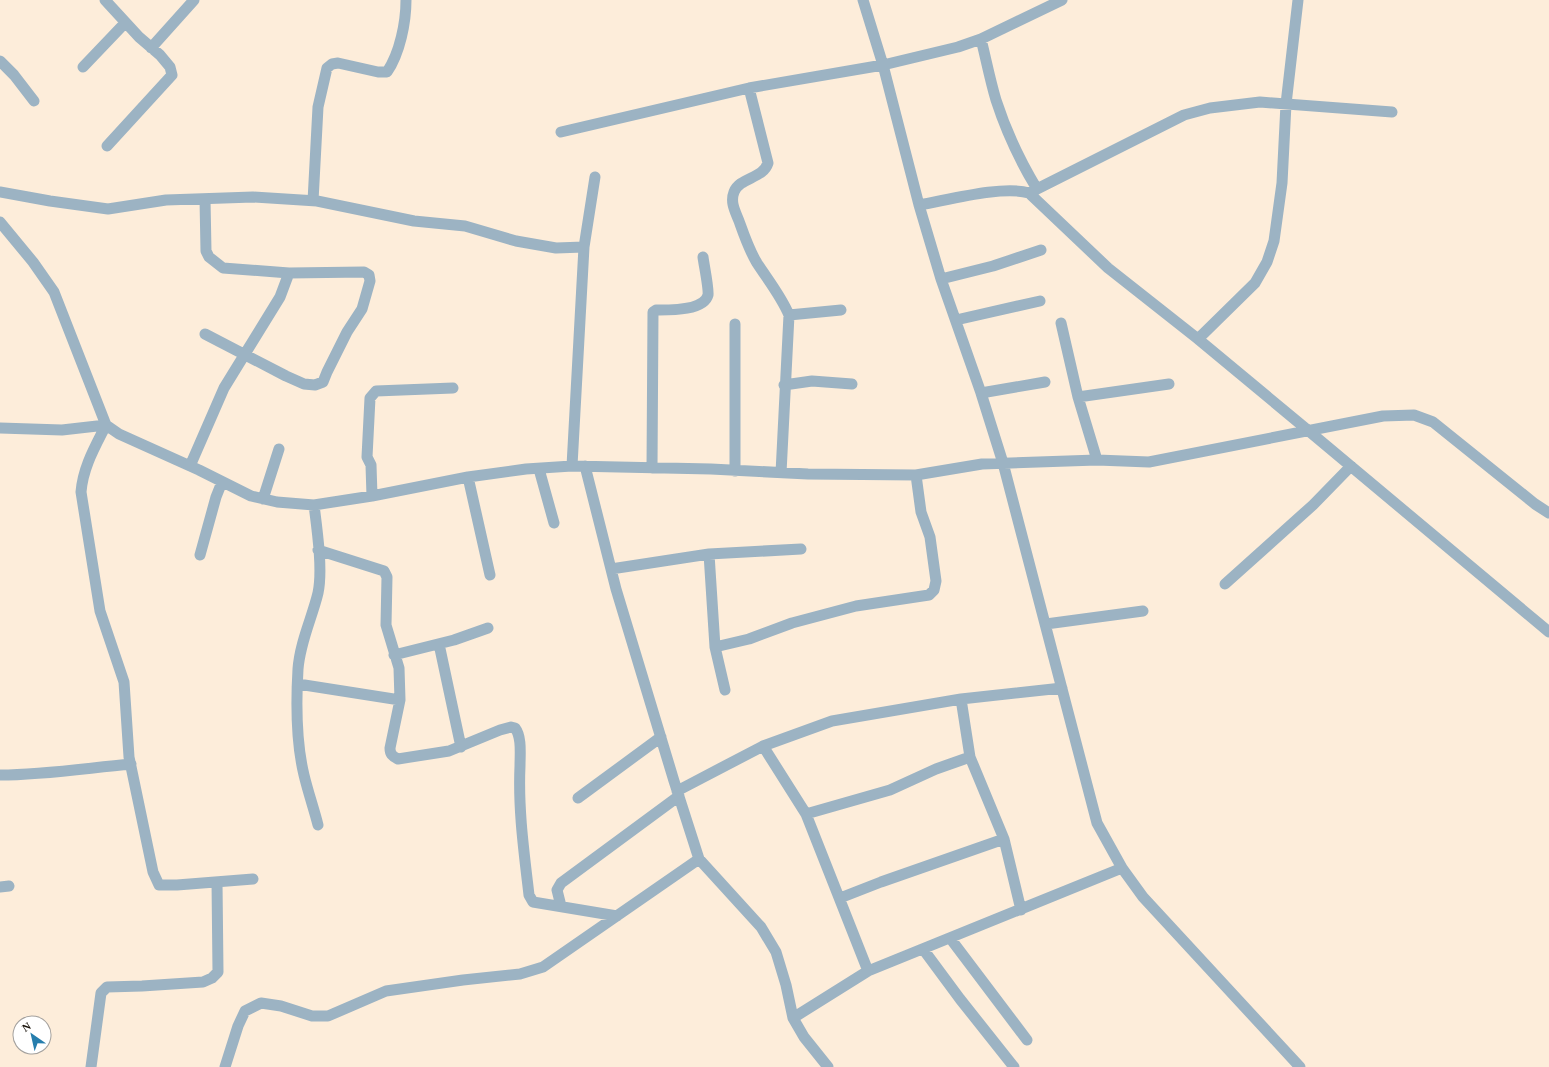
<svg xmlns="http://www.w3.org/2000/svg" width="1549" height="1067" font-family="Georgia,serif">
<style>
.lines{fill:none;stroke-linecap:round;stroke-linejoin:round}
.minor{stroke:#9cb3c3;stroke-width:11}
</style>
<rect width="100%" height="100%" fill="#fdedda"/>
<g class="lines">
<!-- minor -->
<path class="minor" d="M105,0L139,37L160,55L170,67L172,75L107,146
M863,0L883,65L919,205L941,279L981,393L1003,463L1097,823L1122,868L1143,897L1300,1067
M981,39C986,59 990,80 996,100C1006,131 1020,161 1037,189
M151,48L194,0
M0,61L14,75L34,101
M83,67L125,23
M749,88L768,163C763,179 740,177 734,192C730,202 735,211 739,221C744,235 749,250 757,263C768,280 781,296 789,315L781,473
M561,132L749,88L883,65L958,47L981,39L1062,0
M0,192L50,201L108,209L166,200L253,197L317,201L414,221L465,226L516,241L556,248L584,247
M1029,193L1184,115L1210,108L1260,102L1392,112
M205,199L206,251L209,257L223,268L289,273L364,272L369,275L370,281L362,309L347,332L327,372L323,382L315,385L304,384L286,376L205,334
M313,201L318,107L327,68L332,64L338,63L378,72H387C400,53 406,22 406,0
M919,205C948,200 1003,185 1029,193L1108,268L1198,339L1310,432L1549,632
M0,222L33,262L54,292L106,425L119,434L199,470L251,496L277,502L314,505L372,496L468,477L526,469L572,466L711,469L808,474L916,475L982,464L1097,460L1149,462L1383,416L1414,415L1433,422L1535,504L1549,513
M941,279L993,266L1041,250
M789,315L841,310
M956,320L1040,301
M1061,323L1078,397L1097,460
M1198,339L1255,283L1267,262L1274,241L1282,183L1286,104L1298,0
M784,385L812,381L852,384
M981,393L1045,382
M1078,397L1169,384
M106,425C95,447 83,467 81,492L100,611L124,682L129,757L153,872L159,885H177L253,879
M0,428L62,430L106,425
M190,466L224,388L280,297L289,273
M572,466L584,247L595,177
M585,466L616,589L674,781L699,859L761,927L776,952L786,985L793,1018L804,1037L828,1067
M652,468L653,312L656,310C669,310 704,311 708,295C709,289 704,265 703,257
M539,469L554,523
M735,471V324
M468,477L490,575
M372,496L371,465L367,457L370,398L376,391L453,388
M263,499L279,449
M314,505C317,529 323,570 318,593C312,618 300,642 298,669C296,703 296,742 304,775C308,792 314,809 318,825
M709,554L715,647L725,690
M200,555L216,497L222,482
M611,569L709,554L801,549
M1225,584L1313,505L1351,466
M1046,624L1143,611
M439,644L461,747
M715,647L749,639L792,623L856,606L929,595L934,590L936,581L930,537L921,512L916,475
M394,655L454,640L488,628
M298,684L400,700L399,668L386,625L387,577L384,571L318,550
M961,699L970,757L1004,839L1021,910
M400,700L390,748C390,754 392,756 398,759L449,751L500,730L511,727L515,728C522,737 520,754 520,766C518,809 524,852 529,895L533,902L617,916
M763,746L806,814L868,971
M0,775C44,775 87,768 131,764
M677,791L763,746L832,721L961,699L1062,688
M578,798L661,737
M806,814L890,790L936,769L970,757
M0,887L9,886
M840,898L881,882L1004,839
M561,906L557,890L561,883L679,796
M950,938L1027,1040
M923,949L960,999L1014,1067
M793,1018L868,971L1122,868
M91,1067L101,993L107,987L142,986L203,982L212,978L218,972L217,882
M225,1067L238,1026L245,1011L261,1003L281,1006L312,1016H328L386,991L463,980L520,974L543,967L699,859"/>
</g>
<!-- north arrow -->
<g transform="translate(32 1035) rotate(326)"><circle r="19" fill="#ffffff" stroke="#a3a09d"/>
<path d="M0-3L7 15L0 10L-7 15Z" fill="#267ead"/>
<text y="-6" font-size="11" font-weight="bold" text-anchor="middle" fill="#18120a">N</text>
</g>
</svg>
